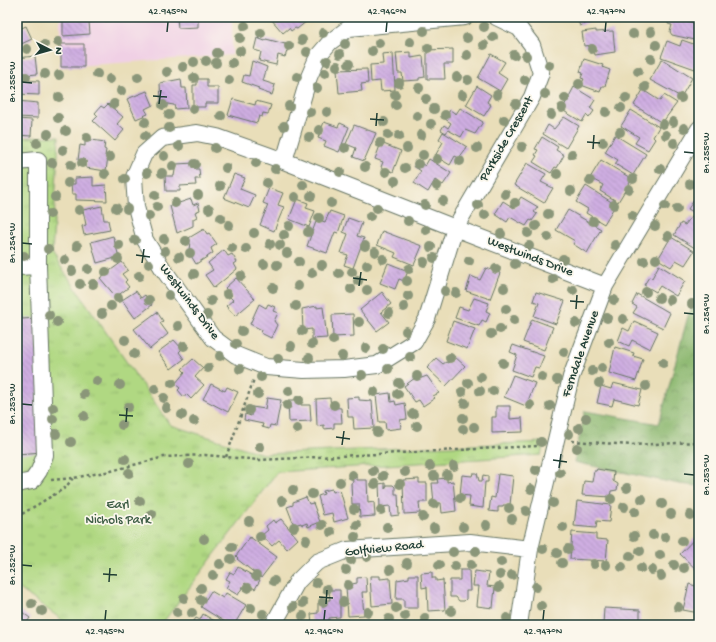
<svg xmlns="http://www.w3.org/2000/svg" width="716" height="642" font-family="'Gochi Hand',sans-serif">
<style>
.built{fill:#f0d0e5}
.forest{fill:url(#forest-crowns);stroke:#567a52}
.park{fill:url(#park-tufts);stroke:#688a5b}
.building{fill:url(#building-back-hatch)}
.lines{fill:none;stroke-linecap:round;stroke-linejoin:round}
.minor-casing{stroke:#667563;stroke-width:18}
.path{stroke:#667563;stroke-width:2.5;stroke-dasharray:3 3;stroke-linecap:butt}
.minor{stroke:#fff;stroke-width:16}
.tree{fill:#8a9679}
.ticks{fill:none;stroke:#1f3d34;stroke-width:1.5}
.labels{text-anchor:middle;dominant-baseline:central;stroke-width:3.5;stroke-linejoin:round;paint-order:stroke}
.street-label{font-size:13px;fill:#1f3d34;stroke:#fbf7ec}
.park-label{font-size:13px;fill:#3c5c44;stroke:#fbf7ec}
.neatline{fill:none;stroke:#1f3d34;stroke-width:1.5}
.ticks-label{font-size:10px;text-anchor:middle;fill:#1f3d34}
</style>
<defs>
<pattern id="forest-crowns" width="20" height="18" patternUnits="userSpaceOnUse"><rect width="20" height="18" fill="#8cb870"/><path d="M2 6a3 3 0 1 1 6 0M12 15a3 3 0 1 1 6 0" fill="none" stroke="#72975d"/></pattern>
<pattern id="park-tufts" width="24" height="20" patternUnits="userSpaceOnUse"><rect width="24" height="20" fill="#b0d882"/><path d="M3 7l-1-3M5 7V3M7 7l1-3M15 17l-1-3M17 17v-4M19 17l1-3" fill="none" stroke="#97ba71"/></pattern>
<pattern id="building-back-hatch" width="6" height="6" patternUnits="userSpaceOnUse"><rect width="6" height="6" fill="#cfaee2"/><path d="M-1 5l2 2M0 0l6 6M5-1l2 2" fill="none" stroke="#a78fb8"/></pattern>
</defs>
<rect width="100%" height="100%" fill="#fbf7ec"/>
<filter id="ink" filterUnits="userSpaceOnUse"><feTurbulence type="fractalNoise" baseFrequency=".025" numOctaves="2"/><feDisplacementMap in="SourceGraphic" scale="8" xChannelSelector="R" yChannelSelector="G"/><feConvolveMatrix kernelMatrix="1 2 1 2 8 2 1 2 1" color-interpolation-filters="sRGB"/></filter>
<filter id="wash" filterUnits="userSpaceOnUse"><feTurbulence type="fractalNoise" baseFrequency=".012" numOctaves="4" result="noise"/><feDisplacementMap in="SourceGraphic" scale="16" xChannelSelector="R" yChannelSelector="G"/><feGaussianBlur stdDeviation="0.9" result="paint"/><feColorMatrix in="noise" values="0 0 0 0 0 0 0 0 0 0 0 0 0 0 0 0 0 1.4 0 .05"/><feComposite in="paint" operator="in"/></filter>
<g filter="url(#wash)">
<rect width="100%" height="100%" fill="#e9deb9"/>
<!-- built -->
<path class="built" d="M60,17H232V55L60,67Z"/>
<!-- forest -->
<path class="forest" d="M699,297V486L679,484L574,462L585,411L659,424L688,316Z"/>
<!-- park -->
<path class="park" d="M59,136L52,254L170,425L263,454L544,442L541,455L277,472L161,625H69L17,587V138Z"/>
<g id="blocks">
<!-- building -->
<path class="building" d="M63,17H148V18L89,22L90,34L63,36Z
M177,17H198V27L178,28Z
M273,17H304L307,21L297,29L295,28L291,31L289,28L283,33L271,19Z
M576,17H598L580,26Z
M669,17L695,23L697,17L699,18V33L696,32L695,40L672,35L670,32L672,25L668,24Z
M26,26L32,39L17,46V30Z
M596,30V32L613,31L615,52L595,55L593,45L584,46L582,32Z
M257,38L265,41L266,39L289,45L285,57L278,55L276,65L259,61L261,52L254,50Z
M682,40L699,46V56L695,69L661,57L667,41L680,46Z
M61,44H84V67H61Z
M453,49V64H444L445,79H427V50Z
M411,52V58L423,56L425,77L419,78V80L403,81L402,73H398L396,53Z
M393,53L395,90L381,91L380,81L371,82L370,65L383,64L382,54Z
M491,54L505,62L498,73L507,79L500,91L478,78Z
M35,56L37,74L17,76V58Z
M584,59L603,65L602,67L610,70L605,86H602L600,92L581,85L584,79L581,78L583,73L580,72Z
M662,59L692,78L681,97L650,80Z
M252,61L267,67L263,81L275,85L272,95L258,90L259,88L242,82L244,75L249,76Z
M367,69L368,83L361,84L362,91L339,93L337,70Z
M181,79L182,88H186L187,108L175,109L174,105L161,103L160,83Z
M197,79H207V87H218V103H205V107H193V85H197Z
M17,80L39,81V95L17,94Z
M477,86L491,95L487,102L491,105L484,116L466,105Z
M574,87L595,100L590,108L594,111L589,118L586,115L582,122L562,110Z
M643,90L660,101L664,95L677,103L662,123L634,105Z
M147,91L153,105L145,109L148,114L136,119L127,99Z
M233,99L255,105L256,101L271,105L268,114L263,113L262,117L259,116L257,123L228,115Z
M17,101L38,103V118L17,117Z
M108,104L123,117L117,124L124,130L115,141L93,121L98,116L95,113L101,106L104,108Z
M460,108L483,122L475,134L465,130L461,137L448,130L446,133L441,130L444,125L448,128L451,123L445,119L450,110L456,114Z
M631,110L659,127L653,137L655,139L648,150L635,143L639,137L621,126Z
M564,117L579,126L566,148L543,134L548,125L554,129Z
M17,119L32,120L31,136L17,135Z
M324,122L338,127L340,123L349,127L339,152L324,146L326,141L318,138Z
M354,125L376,133L364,161L353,157L356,148L346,144Z
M443,132L467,147L459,158L455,156L450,165L435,156L443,142L439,139Z
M615,135L646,154L633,175L615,164L618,160L605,152Z
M542,137L558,147L556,150L564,155L557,168L555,167L551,173L533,162L537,156L535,155L538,150L535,149Z
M85,139L105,142L104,149L106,150L105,156H108L106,171L86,168V161L78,160L80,145L85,146Z
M381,143L401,151L393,172L381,167L383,162L375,159Z
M429,159L451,173L443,185L435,180L428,192L414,183L421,171L415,167L418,161L425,166Z
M601,160L632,179L618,202L600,191L603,185L590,178Z
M195,163V169H199L200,179H195L196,185L180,186V191H166L165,176H174L176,164Z
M527,163L546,174L541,182L553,188L544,203L514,185Z
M234,174L245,178L240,189L255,195L249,208L224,198Z
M93,177V186L106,185L107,201L76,200V194H72L71,184H75V178Z
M586,186L613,203L611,207L613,209L604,224L586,213L588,209L576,202Z
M269,188L283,193L278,205L284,207L274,231L260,225L268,205L263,203Z
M521,197L538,207L534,212L537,214L532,221L530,220L526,226L510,217L507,222L495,214L503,201L514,208Z
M699,198V215L688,209L694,200L696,202Z
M191,199L193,205L198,203L200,210L195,212L197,217L193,219V226L177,233L170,206Z
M297,199L308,203L306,208L315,211L309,227L289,219Z
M102,206L104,220H108L110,230L84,235L82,226L86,225L83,210Z
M568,210L601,229L587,253L573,244L575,241L556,230Z
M330,211L344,216L338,233L335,232L327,253L307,246L317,219L325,222Z
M691,217L699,222V241L695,248L674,235L681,223L685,225Z
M348,218L362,223L357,236L364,238L353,268L344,265L348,255L341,253L348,234L343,232Z
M204,229L207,234L209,233L217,244L211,248L213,253L196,264L190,254L192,252L189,247L191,245L187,239Z
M382,231L422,246L414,265L394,257L396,253L377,245Z
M113,236L119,257L97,263L91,242Z
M671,237L694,251L685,265L676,260L671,267L658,259Z
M224,250L228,256L232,254L237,262L234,264L237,269L214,288L205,275L213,270L208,263Z
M122,262L128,270L122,274L127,280L125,282L129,287L116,297L100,278Z
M388,263L408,271L404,281L399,279L395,289L380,283Z
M659,265L685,281L676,296L660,286L656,292L644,285L649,277L652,278Z
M486,268L500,273L490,299L466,291L471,276L480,280Z
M236,278L255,299L235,316L226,306L233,300L230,297L232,295L225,288Z
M17,281H19L22,319L37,318L42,452L17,454Z
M136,291L141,298L145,295L152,305L135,318L122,300Z
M382,292L391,304L381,312L389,322L377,331L360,310Z
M536,292L565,301L556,324L534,316L539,303L533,301Z
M637,294L670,313L663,328L633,313L637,307L632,304Z
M474,298L489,303L486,311L490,313L486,322L482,320L479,326L455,318L459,307L468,310Z
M259,304L266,308L268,304L275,307L273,311L278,313L274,321L277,325L271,338L261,333L262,330L250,324Z
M317,306V308L323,307L327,338L312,339V329L303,330L302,309Z
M157,312L163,321L160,323L168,334L150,349L134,329Z
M353,314L354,336L333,337L332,315Z
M532,319L553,327L544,350L523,342Z
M453,321L475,329L467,349L446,341Z
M634,321L658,332L650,349L632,340L629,346L618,341L623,328L629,331Z
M174,340L182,349L179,352L184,359L171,369L158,352Z
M513,345L544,356L539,368L535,367L531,377L512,370L517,355L510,352Z
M615,347L634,353L633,356L643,359L636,381L609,373Z
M454,356L465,366L446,386L427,368L436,358L443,364L446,362L448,363Z
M193,359L203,368L195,377L204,385L191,399L186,394L184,397L178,390L180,388L175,384L185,372L182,369Z
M513,375L535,383L526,406L504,397Z
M427,376L439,393L433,396L435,398L423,406L419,400L415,402L404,386L415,378L416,380Z
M613,383L642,390L638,405L614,399L612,406L597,403L601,386L611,389Z
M211,384L225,391L227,387L238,392L228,412L203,399Z
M390,393L391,402L395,401L396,405L405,403L407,419L400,420L401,428L386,430L385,422H379L376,395Z
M359,397V400L372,401L374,428L354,429L353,417H348L347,398Z
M267,398L281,400L276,426L270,425L269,429L262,427L263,424L244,420L245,414L251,416L252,407L265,409Z
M330,398L331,407L341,408L342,423H334V428L324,429V425L317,426L316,399Z
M288,400H301V405H310L311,421L289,422Z
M496,406H510V419L522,418L523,432L492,433V417H496Z
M597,469L614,472L613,481L618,484L617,490L611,491L610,497L582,495L584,481L592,482L594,471H596Z
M473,473H477L479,481H482L483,475L488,476V482H485L483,508L469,506L470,496L460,495L462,475L472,476Z
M498,474L513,476L510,505H503V507H498V512L489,511L491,497L495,498Z
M352,477H357V480H367L368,503L374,502L375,516L360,517L359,504H352L351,483L353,482Z
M447,478V482L453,481L456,511L442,513L441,503H434L432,483H438L437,479Z
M419,479V483H427V502H419L420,513L404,514L403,480Z
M385,483V489L387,485H393L395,487V494H398L399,515L391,516L390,506L380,507L379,484Z
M332,489L333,492L340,490L348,518L334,522L332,513L323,515L318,496L324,494L323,491Z
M306,497L309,504L313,503L320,522L308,527L307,523L302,525L301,523L294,525L287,507L293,505V502Z
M577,501L611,505L609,522L597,521L596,528L574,526Z
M281,519L298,539L287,549L279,540L272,546L262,535L268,530L266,526L273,520L275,523Z
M572,532L596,534V539L608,540L606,561L570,559Z
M699,534V572L680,554Z
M250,537L277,557L261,578L237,559L238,558L236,556Z
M238,567L260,580L255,589L245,583L238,595L226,588L230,581L226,579L230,572L234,574Z
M460,570H469L470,591H466V599L464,601H459L456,597H450V580H460Z
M475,571L489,573L487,586L495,587L493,608L477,606L479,586H473Z
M432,572V578H436V581L443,580L445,610L428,611L427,587L422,588L421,573Z
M409,575H418V608H404V599H396L397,580L409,578Z
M370,576H380V579L390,578L392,604L372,606Z
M366,577L367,592H362L364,615L348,616L346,587L353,586L352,584L357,583V578Z
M689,584L699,587V613L683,610Z
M329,590H340V617L329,618V623L312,625L311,614L318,613V603H326V600H330Z
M211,591L223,598L226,593L246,605L234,625H230L201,607Z
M17,606L20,608L18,609L30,618L25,625H17Z
M604,608L640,610V625H603Z
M203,614L221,625H191L196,618L200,620Z"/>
</g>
</g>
<g filter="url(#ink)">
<use href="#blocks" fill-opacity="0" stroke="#667563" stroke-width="1"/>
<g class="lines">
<defs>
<path id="minor" d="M496,17L519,28L532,45L541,73L532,97L455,228L427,319L414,342L377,365L344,369L304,370L266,367L236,355L213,338L163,269L145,240L136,207L134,177L144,154L162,138L197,133L217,137L284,161L455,228L605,286
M284,161L309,77L318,56L330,42L349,28L465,17
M17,162L38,160V266L17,267
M17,484L32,481L39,471L45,455L38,266
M273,625L297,582L317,562L347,550L470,542L530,549
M519,625L530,549L571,377L605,286L699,129"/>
</defs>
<!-- minor casing -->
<use href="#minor" class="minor-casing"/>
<!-- path -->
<path class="path" d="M572,441L632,445L699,442
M226,457L254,379
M51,480L73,478L111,471L164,457L205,455L259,460L537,446
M17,517L65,488L73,478"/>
<!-- minor -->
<use href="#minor" class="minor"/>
</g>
<!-- trees -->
<g class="tree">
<circle cx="245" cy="26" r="5"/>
<circle cx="484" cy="27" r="5"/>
<circle cx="424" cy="31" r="5"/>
<circle cx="651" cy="32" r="5"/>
<circle cx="261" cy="33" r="5"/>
<circle cx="323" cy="33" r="5"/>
<circle cx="633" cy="34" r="5"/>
<circle cx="493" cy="37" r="5"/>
<circle cx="240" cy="38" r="5"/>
<circle cx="467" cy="38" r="5"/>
<circle cx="302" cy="40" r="5"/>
<circle cx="58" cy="42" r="5"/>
<circle cx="410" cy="42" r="5"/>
<circle cx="379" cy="43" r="5"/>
<circle cx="345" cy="44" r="5"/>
<circle cx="44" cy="45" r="5"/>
<circle cx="484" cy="45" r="5"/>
<circle cx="656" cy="45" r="5"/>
<circle cx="289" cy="46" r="5"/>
<circle cx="428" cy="48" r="5"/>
<circle cx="27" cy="49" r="5"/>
<circle cx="592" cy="49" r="5"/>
<circle cx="240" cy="51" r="5"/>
<circle cx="372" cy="51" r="5"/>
<circle cx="307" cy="52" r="5"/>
<circle cx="217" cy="53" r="5"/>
<circle cx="340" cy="54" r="5"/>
<circle cx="467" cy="55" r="5"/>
<circle cx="514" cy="55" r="5"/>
<circle cx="526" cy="56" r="5"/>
<circle cx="651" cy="59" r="5"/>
<circle cx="206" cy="61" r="5"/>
<circle cx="327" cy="61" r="5"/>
<circle cx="194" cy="62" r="5"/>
<circle cx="216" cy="63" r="5"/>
<circle cx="232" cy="63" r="5"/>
<circle cx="349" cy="64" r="5"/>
<circle cx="549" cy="65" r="5"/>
<circle cx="337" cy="66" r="5"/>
<circle cx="183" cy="67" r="5"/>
<circle cx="638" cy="71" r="5"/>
<circle cx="167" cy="72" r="5"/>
<circle cx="325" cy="73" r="5"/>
<circle cx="45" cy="74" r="5"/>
<circle cx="97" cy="74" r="5"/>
<circle cx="59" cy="75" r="5"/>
<circle cx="26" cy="77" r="5"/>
<circle cx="138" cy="77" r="5"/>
<circle cx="297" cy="77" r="5"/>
<circle cx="457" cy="77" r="5"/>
<circle cx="194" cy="78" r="5"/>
<circle cx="110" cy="79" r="5"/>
<circle cx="229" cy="80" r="5"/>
<circle cx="468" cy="80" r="5"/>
<circle cx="525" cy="80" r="5"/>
<circle cx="399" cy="83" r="5"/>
<circle cx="579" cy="84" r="5"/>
<circle cx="645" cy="87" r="5"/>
<circle cx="317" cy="88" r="5"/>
<circle cx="419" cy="88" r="5"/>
<circle cx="121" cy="91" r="5"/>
<circle cx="545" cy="94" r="5"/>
<circle cx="395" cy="95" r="5"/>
<circle cx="462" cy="95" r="5"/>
<circle cx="497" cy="95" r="5"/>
<circle cx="59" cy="97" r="5"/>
<circle cx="565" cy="98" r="5"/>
<circle cx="626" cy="98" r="5"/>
<circle cx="681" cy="98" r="5"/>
<circle cx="426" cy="99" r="5"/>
<circle cx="114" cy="104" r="5"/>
<circle cx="516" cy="104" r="5"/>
<circle cx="163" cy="105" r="5"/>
<circle cx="396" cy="105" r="5"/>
<circle cx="289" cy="106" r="5"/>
<circle cx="562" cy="108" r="5"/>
<circle cx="621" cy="108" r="5"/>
<circle cx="193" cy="109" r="5"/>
<circle cx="434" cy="109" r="5"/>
<circle cx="310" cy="112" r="5"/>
<circle cx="327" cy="112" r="5"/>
<circle cx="606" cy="112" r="5"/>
<circle cx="169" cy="115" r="5"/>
<circle cx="445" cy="115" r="5"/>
<circle cx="551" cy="115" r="5"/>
<circle cx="221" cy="116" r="5"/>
<circle cx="417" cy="116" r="5"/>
<circle cx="58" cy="118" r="5"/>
<circle cx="504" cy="120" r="5"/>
<circle cx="145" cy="122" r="5"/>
<circle cx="384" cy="122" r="5"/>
<circle cx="673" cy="122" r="5"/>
<circle cx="431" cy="124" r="5"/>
<circle cx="663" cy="124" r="5"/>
<circle cx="284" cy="126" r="5"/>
<circle cx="169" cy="128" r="5"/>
<circle cx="684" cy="128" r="5"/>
<circle cx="319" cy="130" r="5"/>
<circle cx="66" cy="131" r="5"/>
<circle cx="620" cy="132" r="5"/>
<circle cx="48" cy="134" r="5"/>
<circle cx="388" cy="135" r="5"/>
<circle cx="421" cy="135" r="5"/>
<circle cx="666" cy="135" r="5"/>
<circle cx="145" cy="136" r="5"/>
<circle cx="399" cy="136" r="5"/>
<circle cx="309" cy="137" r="5"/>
<circle cx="87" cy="138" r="5"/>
<circle cx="603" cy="142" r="5"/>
<circle cx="37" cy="143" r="5"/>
<circle cx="380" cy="143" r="5"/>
<circle cx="674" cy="143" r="5"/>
<circle cx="179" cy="146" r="5"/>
<circle cx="522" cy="147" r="5"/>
<circle cx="215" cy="148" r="5"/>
<circle cx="345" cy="148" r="5"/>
<circle cx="407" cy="148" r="5"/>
<circle cx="477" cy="148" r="5"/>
<circle cx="63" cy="150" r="5"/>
<circle cx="572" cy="154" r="5"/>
<circle cx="423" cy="155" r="5"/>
<circle cx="164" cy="156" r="5"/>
<circle cx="110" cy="157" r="5"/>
<circle cx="437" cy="159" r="5"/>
<circle cx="460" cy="161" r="5"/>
<circle cx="52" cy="163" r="5"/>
<circle cx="82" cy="163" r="5"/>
<circle cx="256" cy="163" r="5"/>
<circle cx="195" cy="164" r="5"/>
<circle cx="418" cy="164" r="5"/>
<circle cx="71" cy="165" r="5"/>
<circle cx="173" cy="166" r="5"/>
<circle cx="365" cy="167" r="5"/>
<circle cx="226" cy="168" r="5"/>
<circle cx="405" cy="168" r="5"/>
<circle cx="275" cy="169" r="5"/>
<circle cx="660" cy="169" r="5"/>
<circle cx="340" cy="172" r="5"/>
<circle cx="386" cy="172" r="5"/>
<circle cx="147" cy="173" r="5"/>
<circle cx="162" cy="173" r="5"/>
<circle cx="105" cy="174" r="5"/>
<circle cx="557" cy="174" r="5"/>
<circle cx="125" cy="179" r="5"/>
<circle cx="633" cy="179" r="5"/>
<circle cx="395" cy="181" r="5"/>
<circle cx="590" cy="181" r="5"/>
<circle cx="68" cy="183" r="5"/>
<circle cx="267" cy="183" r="5"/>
<circle cx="690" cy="184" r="5"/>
<circle cx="303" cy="185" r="5"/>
<circle cx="220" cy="186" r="5"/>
<circle cx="437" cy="186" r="5"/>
<circle cx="629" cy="189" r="5"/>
<circle cx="571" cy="191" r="5"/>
<circle cx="505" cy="194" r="5"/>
<circle cx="155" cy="195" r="5"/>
<circle cx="198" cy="195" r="5"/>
<circle cx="311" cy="196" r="5"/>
<circle cx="55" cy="197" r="5"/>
<circle cx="295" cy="197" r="5"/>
<circle cx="443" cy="201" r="5"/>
<circle cx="175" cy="203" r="5"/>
<circle cx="331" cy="203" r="5"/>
<circle cx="515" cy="203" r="5"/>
<circle cx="425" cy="205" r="5"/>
<circle cx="478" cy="205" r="5"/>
<circle cx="614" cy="205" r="5"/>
<circle cx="665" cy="206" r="5"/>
<circle cx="157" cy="207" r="5"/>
<circle cx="116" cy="208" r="5"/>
<circle cx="377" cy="208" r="5"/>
<circle cx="127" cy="209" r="5"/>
<circle cx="209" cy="209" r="5"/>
<circle cx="677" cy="209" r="5"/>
<circle cx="79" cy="210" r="5"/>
<circle cx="50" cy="214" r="5"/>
<circle cx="548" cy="214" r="5"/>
<circle cx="485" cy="215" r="5"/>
<circle cx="149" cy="216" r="5"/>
<circle cx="370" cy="216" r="5"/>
<circle cx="632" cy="216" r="5"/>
<circle cx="221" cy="218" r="5"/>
<circle cx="319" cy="218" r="5"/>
<circle cx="408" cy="221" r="5"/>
<circle cx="593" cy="221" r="5"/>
<circle cx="229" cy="225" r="5"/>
<circle cx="289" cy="226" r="5"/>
<circle cx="536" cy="226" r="5"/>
<circle cx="655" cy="226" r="5"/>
<circle cx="426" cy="230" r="5"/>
<circle cx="308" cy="232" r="5"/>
<circle cx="254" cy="233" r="5"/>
<circle cx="528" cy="233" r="5"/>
<circle cx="501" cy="234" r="5"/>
<circle cx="284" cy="235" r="5"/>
<circle cx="668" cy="236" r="5"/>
<circle cx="548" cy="237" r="5"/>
<circle cx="164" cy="239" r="5"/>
<circle cx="135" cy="240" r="5"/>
<circle cx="186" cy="241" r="5"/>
<circle cx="270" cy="244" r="5"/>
<circle cx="119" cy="245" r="5"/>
<circle cx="280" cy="245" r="5"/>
<circle cx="615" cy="245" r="5"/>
<circle cx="77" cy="246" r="5"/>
<circle cx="365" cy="246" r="5"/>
<circle cx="529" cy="246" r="5"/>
<circle cx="431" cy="247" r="5"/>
<circle cx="232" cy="248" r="5"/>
<circle cx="48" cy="249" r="5"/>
<circle cx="246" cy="249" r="5"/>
<circle cx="165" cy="251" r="5"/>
<circle cx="375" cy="252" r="5"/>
<circle cx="190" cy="253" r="5"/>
<circle cx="287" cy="253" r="5"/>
<circle cx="24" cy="256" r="5"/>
<circle cx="179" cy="257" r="5"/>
<circle cx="434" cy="258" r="5"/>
<circle cx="118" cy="259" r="5"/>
<circle cx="383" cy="259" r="5"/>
<circle cx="563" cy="259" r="5"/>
<circle cx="656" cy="259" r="5"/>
<circle cx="65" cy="260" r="5"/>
<circle cx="469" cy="261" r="5"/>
<circle cx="644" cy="261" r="5"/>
<circle cx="299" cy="262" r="5"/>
<circle cx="424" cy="262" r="5"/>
<circle cx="149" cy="264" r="5"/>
<circle cx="264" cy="264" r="5"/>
<circle cx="515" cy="264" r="5"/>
<circle cx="277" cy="265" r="5"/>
<circle cx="322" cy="265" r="5"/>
<circle cx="367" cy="265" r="5"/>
<circle cx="88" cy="269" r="5"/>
<circle cx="409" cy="269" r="5"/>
<circle cx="496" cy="269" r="5"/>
<circle cx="72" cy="271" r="5"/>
<circle cx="106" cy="272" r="5"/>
<circle cx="352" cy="272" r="5"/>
<circle cx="312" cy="273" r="5"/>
<circle cx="339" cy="273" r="5"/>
<circle cx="194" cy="274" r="5"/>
<circle cx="139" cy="276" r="5"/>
<circle cx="241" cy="276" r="5"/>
<circle cx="553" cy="279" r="5"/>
<circle cx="358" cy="281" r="5"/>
<circle cx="407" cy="281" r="5"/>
<circle cx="80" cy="284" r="5"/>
<circle cx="93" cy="284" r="5"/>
<circle cx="298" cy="286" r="5"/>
<circle cx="273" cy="288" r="5"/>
<circle cx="504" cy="288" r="5"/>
<circle cx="351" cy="289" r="5"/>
<circle cx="367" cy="290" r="5"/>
<circle cx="573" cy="290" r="5"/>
<circle cx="445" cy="291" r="5"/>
<circle cx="646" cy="292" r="5"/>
<circle cx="456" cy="293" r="5"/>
<circle cx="227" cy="294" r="5"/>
<circle cx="169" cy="295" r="5"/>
<circle cx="408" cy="296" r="5"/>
<circle cx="118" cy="298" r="5"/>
<circle cx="659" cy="298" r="5"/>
<circle cx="149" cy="300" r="5"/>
<circle cx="614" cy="300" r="5"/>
<circle cx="670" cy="300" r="5"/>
<circle cx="211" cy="301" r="5"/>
<circle cx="692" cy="304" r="5"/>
<circle cx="111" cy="306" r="5"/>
<circle cx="296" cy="306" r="5"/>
<circle cx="404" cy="307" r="5"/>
<circle cx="506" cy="309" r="5"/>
<circle cx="389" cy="313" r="5"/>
<circle cx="102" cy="314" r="5"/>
<circle cx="49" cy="315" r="5"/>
<circle cx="207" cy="315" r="5"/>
<circle cx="607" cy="318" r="5"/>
<circle cx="623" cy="319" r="5"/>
<circle cx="514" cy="320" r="5"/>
<circle cx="57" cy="322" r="5"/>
<circle cx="359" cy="322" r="5"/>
<circle cx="576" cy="323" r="5"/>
<circle cx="178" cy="326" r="5"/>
<circle cx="500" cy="329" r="5"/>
<circle cx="242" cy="331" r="5"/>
<circle cx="302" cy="331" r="5"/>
<circle cx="406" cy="331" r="5"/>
<circle cx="491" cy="334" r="5"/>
<circle cx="125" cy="340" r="5"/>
<circle cx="333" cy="340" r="5"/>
<circle cx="609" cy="342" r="5"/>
<circle cx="236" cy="344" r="5"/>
<circle cx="312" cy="344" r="5"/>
<circle cx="184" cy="346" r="5"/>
<circle cx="291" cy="346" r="5"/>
<circle cx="366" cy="348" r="5"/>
<circle cx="383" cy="349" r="5"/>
<circle cx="564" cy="352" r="5"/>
<circle cx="134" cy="354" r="5"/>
<circle cx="220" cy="356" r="5"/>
<circle cx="342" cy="356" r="5"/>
<circle cx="410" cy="357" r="5"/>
<circle cx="309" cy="358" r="5"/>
<circle cx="450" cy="358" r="5"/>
<circle cx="278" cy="359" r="5"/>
<circle cx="503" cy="363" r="5"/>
<circle cx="663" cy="363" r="5"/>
<circle cx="208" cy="368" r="5"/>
<circle cx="602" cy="368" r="5"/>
<circle cx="240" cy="369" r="5"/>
<circle cx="388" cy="369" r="5"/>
<circle cx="592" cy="371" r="5"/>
<circle cx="362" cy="375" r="5"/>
<circle cx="417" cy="376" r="5"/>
<circle cx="261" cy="377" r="5"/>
<circle cx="481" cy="377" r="5"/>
<circle cx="542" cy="377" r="5"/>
<circle cx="557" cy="380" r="5"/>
<circle cx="97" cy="381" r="5"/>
<circle cx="172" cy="383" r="5"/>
<circle cx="399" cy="383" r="5"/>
<circle cx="468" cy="383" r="5"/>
<circle cx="599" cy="383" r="5"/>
<circle cx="120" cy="385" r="5"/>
<circle cx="646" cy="386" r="5"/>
<circle cx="155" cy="389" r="5"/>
<circle cx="289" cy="391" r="5"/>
<circle cx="480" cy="391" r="5"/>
<circle cx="493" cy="391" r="5"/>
<circle cx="374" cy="392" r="5"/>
<circle cx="462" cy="392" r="5"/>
<circle cx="84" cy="394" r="5"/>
<circle cx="258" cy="394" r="5"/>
<circle cx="398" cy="394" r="5"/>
<circle cx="164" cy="398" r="5"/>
<circle cx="299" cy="400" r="5"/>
<circle cx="465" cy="403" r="5"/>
<circle cx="287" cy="405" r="5"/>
<circle cx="334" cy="405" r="5"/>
<circle cx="530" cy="405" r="5"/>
<circle cx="550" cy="406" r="5"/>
<circle cx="128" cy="407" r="5"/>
<circle cx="53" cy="408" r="5"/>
<circle cx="166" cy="408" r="5"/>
<circle cx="249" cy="410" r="5"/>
<circle cx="413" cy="414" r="5"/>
<circle cx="182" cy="415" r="5"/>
<circle cx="84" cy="416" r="5"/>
<circle cx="463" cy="418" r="5"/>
<circle cx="586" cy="418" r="5"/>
<circle cx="53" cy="419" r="5"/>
<circle cx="194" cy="421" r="5"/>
<circle cx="122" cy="425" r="5"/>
<circle cx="417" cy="426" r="5"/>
<circle cx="474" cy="427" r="5"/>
<circle cx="579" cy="428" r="5"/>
<circle cx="297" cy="429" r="5"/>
<circle cx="463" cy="429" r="5"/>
<circle cx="377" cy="432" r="5"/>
<circle cx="56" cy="434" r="5"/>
<circle cx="569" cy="434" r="5"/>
<circle cx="71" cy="442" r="5"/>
<circle cx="541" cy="442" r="5"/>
<circle cx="260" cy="447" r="5"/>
<circle cx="577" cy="448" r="5"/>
<circle cx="125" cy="459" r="5"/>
<circle cx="189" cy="464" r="5"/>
<circle cx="430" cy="466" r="5"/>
<circle cx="454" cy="466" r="5"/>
<circle cx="536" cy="470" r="5"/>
<circle cx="373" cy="471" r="5"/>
<circle cx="405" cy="472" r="5"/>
<circle cx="129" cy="473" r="5"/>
<circle cx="560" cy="473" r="5"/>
<circle cx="352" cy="475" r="5"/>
<circle cx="447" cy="475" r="5"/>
<circle cx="383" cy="476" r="5"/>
<circle cx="434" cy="476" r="5"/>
<circle cx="340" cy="482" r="5"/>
<circle cx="375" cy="484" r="5"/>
<circle cx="400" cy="484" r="5"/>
<circle cx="627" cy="488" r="5"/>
<circle cx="531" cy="489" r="5"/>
<circle cx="293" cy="490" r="5"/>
<circle cx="312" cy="494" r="5"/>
<circle cx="460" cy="498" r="5"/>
<circle cx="611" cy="499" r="5"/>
<circle cx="642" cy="499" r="5"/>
<circle cx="140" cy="501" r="5"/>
<circle cx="282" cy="501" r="5"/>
<circle cx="553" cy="503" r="5"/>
<circle cx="434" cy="504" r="5"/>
<circle cx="662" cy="504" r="5"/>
<circle cx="624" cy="507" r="5"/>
<circle cx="509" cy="508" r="5"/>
<circle cx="354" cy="509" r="5"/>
<circle cx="381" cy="510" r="5"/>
<circle cx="526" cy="511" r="5"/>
<circle cx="635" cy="512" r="5"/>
<circle cx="152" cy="514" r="5"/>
<circle cx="671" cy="514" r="5"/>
<circle cx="690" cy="515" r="5"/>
<circle cx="423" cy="517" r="5"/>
<circle cx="512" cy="519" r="5"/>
<circle cx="249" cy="521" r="5"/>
<circle cx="322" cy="525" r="5"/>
<circle cx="357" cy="525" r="5"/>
<circle cx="486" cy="525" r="5"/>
<circle cx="294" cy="527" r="5"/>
<circle cx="387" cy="527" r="5"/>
<circle cx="463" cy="527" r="5"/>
<circle cx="563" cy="527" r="5"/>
<circle cx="434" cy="528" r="5"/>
<circle cx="331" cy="532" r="5"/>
<circle cx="653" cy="535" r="5"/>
<circle cx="634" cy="536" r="5"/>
<circle cx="260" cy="537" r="5"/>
<circle cx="355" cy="537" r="5"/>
<circle cx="665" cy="537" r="5"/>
<circle cx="204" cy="539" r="5"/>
<circle cx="306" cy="540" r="5"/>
<circle cx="682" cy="541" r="5"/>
<circle cx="232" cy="547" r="5"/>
<circle cx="543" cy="549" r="5"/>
<circle cx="568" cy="549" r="5"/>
<circle cx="476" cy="551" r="5"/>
<circle cx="640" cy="551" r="5"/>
<circle cx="453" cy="552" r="5"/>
<circle cx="557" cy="553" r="5"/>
<circle cx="660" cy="555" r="5"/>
<circle cx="630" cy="556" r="5"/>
<circle cx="367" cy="557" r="5"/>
<circle cx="231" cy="559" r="5"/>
<circle cx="351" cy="560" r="5"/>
<circle cx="501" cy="562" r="5"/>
<circle cx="407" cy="563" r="5"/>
<circle cx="562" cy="563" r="5"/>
<circle cx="220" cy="564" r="5"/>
<circle cx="594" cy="564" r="5"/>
<circle cx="439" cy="565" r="5"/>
<circle cx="471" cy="565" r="5"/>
<circle cx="606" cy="565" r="5"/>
<circle cx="674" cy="565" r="5"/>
<circle cx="455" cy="566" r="5"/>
<circle cx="622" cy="567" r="5"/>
<circle cx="641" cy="568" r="5"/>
<circle cx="684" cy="568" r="5"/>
<circle cx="346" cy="570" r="5"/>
<circle cx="390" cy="570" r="5"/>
<circle cx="652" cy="570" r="5"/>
<circle cx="213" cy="575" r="5"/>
<circle cx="500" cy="575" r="5"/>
<circle cx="512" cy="575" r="5"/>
<circle cx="256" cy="576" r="5"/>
<circle cx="661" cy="576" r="5"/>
<circle cx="274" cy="581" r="5"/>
<circle cx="316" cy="583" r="5"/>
<circle cx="348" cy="585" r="5"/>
<circle cx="499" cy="587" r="5"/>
<circle cx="536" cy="587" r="5"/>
<circle cx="201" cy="588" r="5"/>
<circle cx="248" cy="588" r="5"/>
<circle cx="327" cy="589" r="5"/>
<circle cx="184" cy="598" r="5"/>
<circle cx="201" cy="600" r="5"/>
<circle cx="323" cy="602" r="5"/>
<circle cx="343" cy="602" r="5"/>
<circle cx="303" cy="603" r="5"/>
<circle cx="32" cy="604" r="5"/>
<circle cx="541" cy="606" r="5"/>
<circle cx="293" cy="607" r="5"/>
<circle cx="678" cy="607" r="5"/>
<circle cx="251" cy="608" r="5"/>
<circle cx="396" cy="608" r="5"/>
<circle cx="42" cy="611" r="5"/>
<circle cx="451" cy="611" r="5"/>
<circle cx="177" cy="612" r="5"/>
<circle cx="368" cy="612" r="5"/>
<circle cx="192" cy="613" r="5"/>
<circle cx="263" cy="614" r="5"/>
<circle cx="303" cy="616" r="5"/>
<circle cx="405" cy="616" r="5"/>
<circle cx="425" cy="618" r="5"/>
<circle cx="507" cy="618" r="5"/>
<circle cx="389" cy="619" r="5"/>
</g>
</g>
<!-- ticks -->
<path class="ticks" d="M167,32L168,22M386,32L387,22M605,32L606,22M22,82L32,83M153,96L167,97M159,104L161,90M370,119L384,120M376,126L377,113M587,142L600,143M593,149L594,135M684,152L694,153M22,243L32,244M136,255L150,257M142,263L144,249M353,278L367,280M359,286L361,272M570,301L584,302M576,309L577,295M684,313L694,314M22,404L32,405M119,415L133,416M126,422L127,408M336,437L350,439M342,445L344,431M553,460L567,462M559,468L561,454M684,474L694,475M22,565L32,566M103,574L117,575M109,582L110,568M319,597L333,598M326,604L327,590M105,620L106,610M324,620L325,610M543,620L544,610"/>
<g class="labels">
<!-- street labels -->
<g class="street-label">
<text transform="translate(507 139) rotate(-60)">Parkside Crescent</text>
<text transform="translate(530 257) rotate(21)">Westwinds Drive</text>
<text transform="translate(189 302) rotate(53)">Westwinds Drive</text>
<text transform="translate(581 354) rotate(-71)">Ferndale Avenue</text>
<text transform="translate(384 549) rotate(-6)">Golfview Road</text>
</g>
<!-- park labels -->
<g class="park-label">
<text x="118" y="505">Earl<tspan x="118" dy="15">Nichols Park</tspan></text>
</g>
</g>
<!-- margin -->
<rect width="716" height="642" fill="none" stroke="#fbf7ec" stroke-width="44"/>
<!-- north arrow -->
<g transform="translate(50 50) rotate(96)" stroke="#fbf7ec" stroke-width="3" paint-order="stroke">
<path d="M0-3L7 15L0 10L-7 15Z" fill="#1f3d34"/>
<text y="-6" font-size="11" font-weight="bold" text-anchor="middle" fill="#1f3d34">N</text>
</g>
<rect x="22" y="22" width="672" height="598" class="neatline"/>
<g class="ticks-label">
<text x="168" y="14">42.945°N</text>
<text x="387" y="14">42.946°N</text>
<text x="606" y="14">42.947°N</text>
<text transform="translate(11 82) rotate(-90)" y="4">81.255°W</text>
<text transform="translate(705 153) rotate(-90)" y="4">81.255°W</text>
<text transform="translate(11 243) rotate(-90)" y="4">81.254°W</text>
<text transform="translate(705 314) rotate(-90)" y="4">81.254°W</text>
<text transform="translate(11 404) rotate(-90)" y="4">81.253°W</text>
<text transform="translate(705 475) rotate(-90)" y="4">81.253°W</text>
<text transform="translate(11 565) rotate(-90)" y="4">81.252°W</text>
<text x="105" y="634">42.945°N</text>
<text x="324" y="634">42.946°N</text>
<text x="543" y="634">42.947°N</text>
</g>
</svg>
